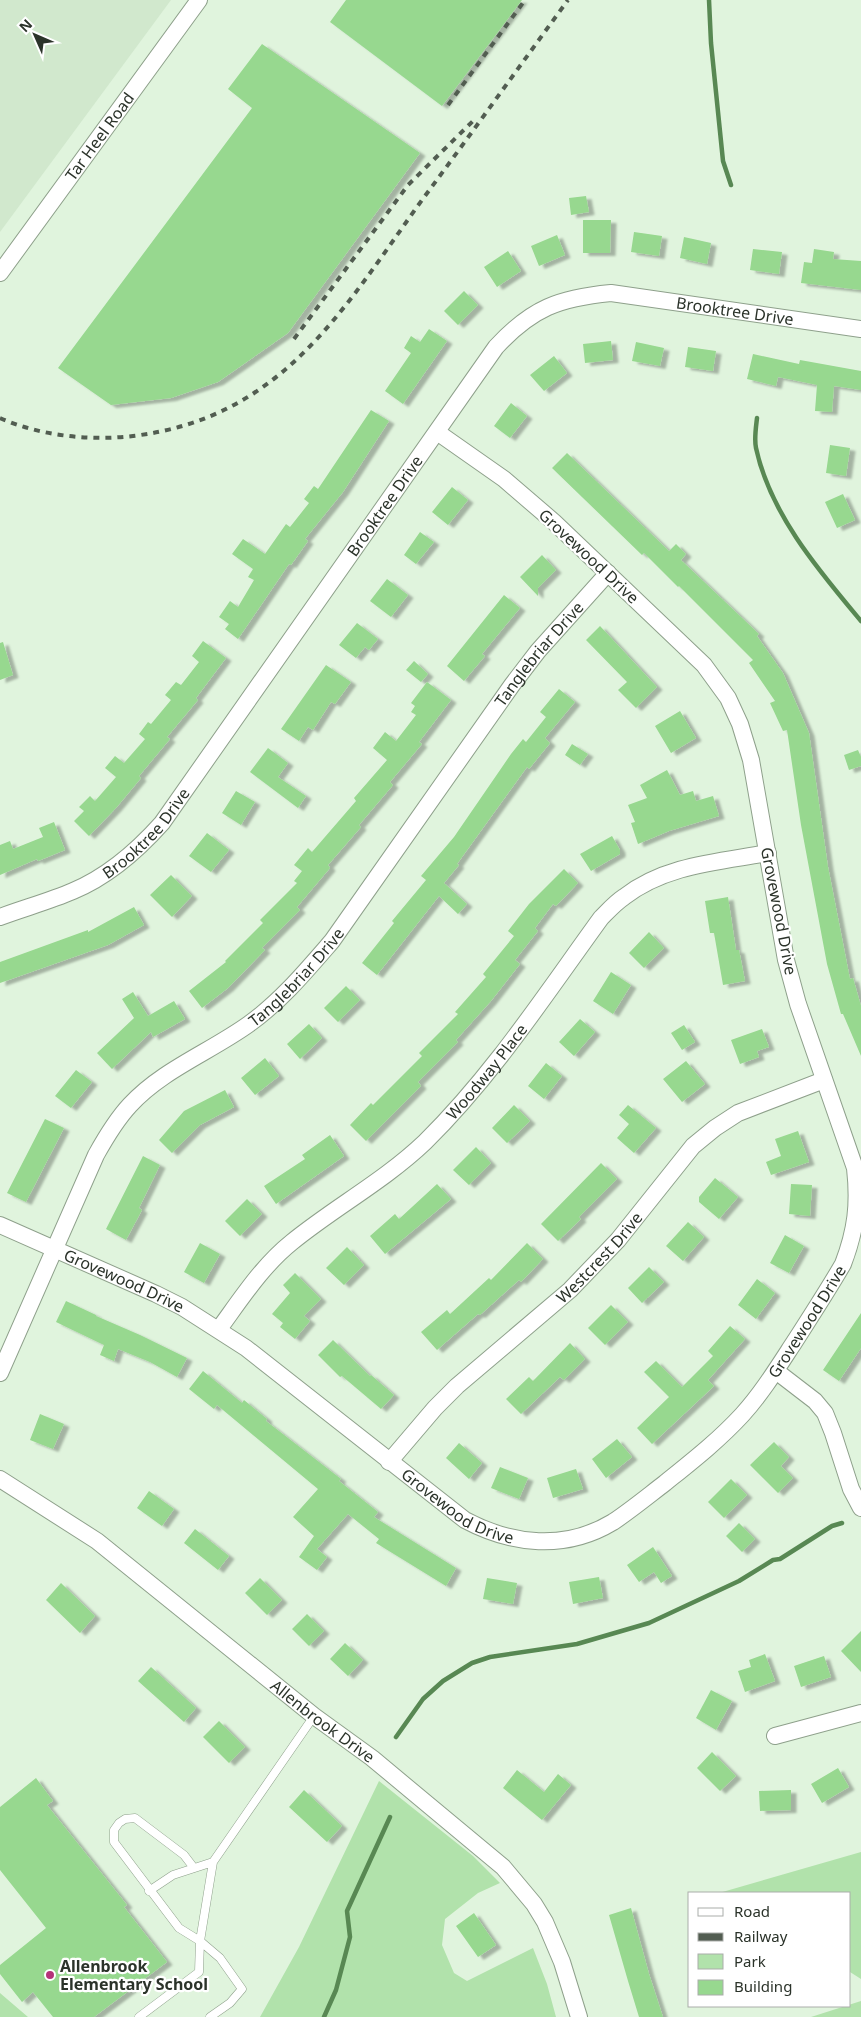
<svg xmlns="http://www.w3.org/2000/svg" width="861" height="2017" font-family="'Noto Sans',sans-serif">
<style>
.built{fill:#d1e8cd}
.green{fill:#b1e2ab}
.lines{fill:none;stroke-linecap:round;stroke-linejoin:round}
.stream{stroke:#588853;stroke-width:4.5}
.building{fill:#97d88f;filter:url(#shadow)}
.lane-casing{stroke:#8ea08b;stroke-width:9}
.street-casing{stroke:#8ea08b;stroke-width:18}
.lane{stroke:#fff;stroke-width:8}
.street{stroke:#fff;stroke-width:16}
.rail{stroke:#525d51;stroke-width:4;stroke-dasharray:6 6;stroke-linecap:butt}
.poi-dot{fill:#b53279;stroke:#fff;stroke-width:2}
.labels{text-anchor:middle;dominant-baseline:central;stroke-width:4.5;stroke-linejoin:round;paint-order:stroke}
.street-label{font-size:16px;fill:#2b332a;stroke:#fff}
.poi-label{font-size:16px;font-weight:bold;fill:#2b332a;stroke:#fff;text-anchor:start}
</style>
<defs>
<filter id="shadow"><feDropShadow dx="5.5" dy="3" stdDeviation="1" flood-color="#0004"/></filter>
</defs>
<rect width="100%" height="100%" fill="#e0f4dd"/>
<!-- built -->
<path class="built" d="M0,0H171L0,232Z"/>
<!-- green -->
<path class="green" d="M379,1781L473,1856L500,1883L478,1893L445,1919L442,1945L454,1973L467,1981L533,1948L547,1984L556,2017H260L299,1947Z
M861,1852V1979L850,1972V1893H719Z
M0,1993L28,2017H0Z
M861,2001V2017H811Z"/>
<g class="lines">
<!-- stream -->
<path class="stream" d="M709,0L711,43L723,161L731,185
M757,418C756,427 754,439 756,448C770,514 820,572 861,621
M396,1737L423,1699L443,1681L472,1663L490,1657L577,1644L649,1623L739,1581L773,1560L780,1559L832,1526L842,1523
M324,2017L336,1990L350,1937L347,1911L390,1817"/>
</g>
<!-- building -->
<path class="building" d="M346,0H522L442,106L330,22Z
M262,44L420,153L288,333L218,382L171,398L111,405L58,368L252,108L228,89Z
M586,196L589,212L571,215L569,198Z
M583,220H611L610,253H583Z
M634,232L662,236L659,256L631,252Z
M557,235L565,255L539,266L531,246Z
M684,237L711,243L707,264L680,258Z
M753,249L782,252L779,274L750,270Z
M814,249L834,252L833,259L861,261V290L801,283L804,262L812,263Z
M508,251L521,271L497,287L484,267Z
M464,291L478,305L458,325L444,311Z
M429,329L447,341L403,404L385,391L411,353L404,348L411,336L420,342Z
M611,341L613,360L585,363L583,344Z
M636,342L664,348L660,366L632,361Z
M688,347L716,351L713,371L685,367Z
M753,354L799,364L800,360L861,371V390L834,386L832,412L815,411L817,385L778,377L776,386L747,379Z
M554,356L567,373L544,391L530,375Z
M511,403L527,416L510,438L494,426Z
M371,410L389,421L343,492L305,539L308,541L291,565L289,564L238,639L225,629L229,624L219,617L230,601L238,607L254,580L248,577L253,569L232,554L243,539L265,554L286,524L290,527L309,503L304,499L314,486L318,489Z
M830,445L850,448L846,476L826,473Z
M567,453L669,551L676,544L686,554L681,560L759,634L757,636L783,673L809,733L828,867L850,979L853,978L861,1006V1056L843,1014H841L827,964L801,825L787,730L783,731L770,703L775,701L749,663L753,660L679,586L678,587L644,553L642,555L552,468Z
M452,487L468,500L448,525L432,512Z
M843,494L855,520L837,528L825,502Z
M420,532L434,542L416,564L404,555Z
M542,555L556,570L538,588V596L520,577Z
M387,579L408,595L391,617L370,601Z
M504,595L520,608L482,654L485,656L464,681L447,666Z
M357,623L378,639L369,650L365,647L356,658L339,645Z
M600,626L657,687L636,708L618,690L627,682L586,640Z
M203,641L226,658L196,698L198,700L167,737L170,739L139,776L141,778L116,808L89,836L74,821L84,811L79,807L90,796L95,801L116,777L105,768L115,756L124,763L145,739L139,734L148,722L151,724L171,700L165,695L176,682L181,685L199,662L192,656Z
M3,642L13,675L0,680V643Z
M414,661L428,674L421,682L406,670Z
M326,665L351,682L335,704L331,702L313,730L308,727L299,741L281,729Z
M427,682L451,700L419,742L422,744L390,782L393,785L359,825L361,827L328,865L330,868L297,907L300,910L262,948L265,950L228,988L202,1008L189,991L226,962L225,961L263,923L260,920L297,883L294,881L302,871L294,865L308,848L312,852L356,801L354,798L387,760L373,748L385,732L396,741L416,715L411,712L415,706L411,703Z
M559,689L575,702L545,738L550,743L529,769L527,767L457,864L459,865L444,883L467,904L458,914L439,896L377,975L362,963L394,923L392,921L426,880L421,876L454,837L511,754L523,739L526,742L546,717L540,712Z
M680,711L696,738L671,753L655,726Z
M572,744L588,754L580,765L565,755Z
M268,748L288,763L278,777L306,796L298,808L250,772Z
M858,750L861,757V766L849,770L844,755Z
M667,770L680,795L693,791L696,801L713,796L719,816L669,831L638,844L631,823L635,822L628,805L647,798L640,785Z
M236,791L255,802L241,825L222,813Z
M54,822L65,850L38,861L37,859L0,875V845L10,841L13,849L43,837L39,828Z
M207,833L229,850L211,872L189,856Z
M612,836L620,850V854L591,871L580,854Z
M564,869L578,883L556,906L553,904L535,928L538,931L515,960L520,964L491,1001L456,1040L458,1042L418,1082L421,1086L366,1141L350,1125L371,1103L373,1105L422,1056L419,1053L458,1014L455,1012L486,977L483,974L514,936L508,931L529,904Z
M171,875L192,896L172,917L150,895Z
M728,897L736,950H739L745,981L723,985L714,933H710L705,901Z
M134,907L144,925L108,945L0,983V962L88,930V932Z
M649,932L664,948L644,968L629,953Z
M611,972L631,985L613,1014L593,1001Z
M346,986L360,1000L338,1022L324,1008Z
M133,992L148,1016L174,1001L185,1019L153,1037L151,1032L112,1069L97,1053L134,1018L122,999Z
M580,1019L595,1032L574,1056L559,1042Z
M309,1024L322,1038L300,1059L287,1044Z
M684,1025L695,1042L682,1050L671,1033Z
M762,1029L769,1047L757,1051L759,1057L740,1064L731,1040Z
M265,1058L279,1076L255,1095L241,1078Z
M686,1061L705,1084L682,1102L663,1079Z
M546,1063L562,1076L544,1099L528,1086Z
M76,1070L92,1082L71,1108L55,1096Z
M225,1090L234,1107L200,1125L172,1153L159,1140L184,1111Z
M514,1105L530,1121L507,1143L492,1128Z
M628,1105L656,1128L634,1153L617,1138L629,1124L619,1115Z
M45,1119L64,1128L26,1202L7,1193Z
M798,1131L809,1162L771,1175L766,1162L781,1156L775,1139Z
M330,1135L344,1156L276,1204L264,1186L305,1159L302,1155Z
M476,1147L491,1163L469,1185L453,1170Z
M143,1156L160,1165L139,1208L142,1210L126,1240L106,1229Z
M601,1163L617,1179L579,1217L581,1219L558,1241L541,1224Z
M715,1178L738,1197L719,1219L699,1202V1197Z
M437,1184L451,1199L385,1254L370,1236L395,1214L399,1219Z
M791,1184L812,1185L810,1216L789,1214Z
M247,1199L262,1214L240,1236L225,1221Z
M688,1222L704,1237L683,1261L666,1246Z
M785,1235L804,1246L789,1273L770,1263Z
M200,1243L220,1254L204,1283L184,1272Z
M527,1243L543,1259L521,1282L519,1280L480,1315L478,1314L437,1350L421,1332L447,1310L450,1314L489,1278L491,1280Z
M347,1247L364,1265L344,1285L326,1268Z
M649,1267L664,1282L642,1303L628,1288Z
M295,1273L321,1299L304,1316L310,1321L295,1339L280,1327L283,1323L272,1314L290,1293L283,1285Z
M757,1279L775,1293L756,1319L738,1305Z
M66,1301L96,1315V1316L140,1335L187,1358L177,1377L150,1362L118,1349L114,1361L100,1355L104,1345L56,1322Z
M611,1305L628,1322L605,1345L588,1328Z
M861,1313V1348L839,1381L823,1370Z
M730,1326L745,1339L708,1380L714,1386L652,1444L637,1428L669,1397L644,1372L656,1361L682,1387L713,1356L708,1351Z
M333,1340L370,1376L371,1375L394,1395L381,1409L342,1376L340,1377L318,1355Z
M570,1343L585,1359L564,1380L560,1377L521,1414L506,1399L529,1377L533,1381Z
M203,1371L242,1403L244,1400L267,1419L266,1421L341,1479L339,1481L378,1512L374,1517L456,1568L446,1586L376,1543L379,1539L348,1514L317,1549L327,1557L317,1570L299,1557L314,1536L293,1517L318,1489L217,1405L214,1409L189,1389Z
M40,1414L64,1424L53,1449L30,1440Z
M617,1439L632,1457L606,1478L592,1459Z
M774,1442L789,1457L781,1466L793,1478L778,1493L750,1465Z
M459,1443L482,1463L469,1479L446,1458Z
M500,1467L528,1478L519,1499L491,1488Z
M576,1469L583,1489L553,1498L547,1478Z
M731,1479L747,1495L724,1518L708,1502Z
M149,1491L174,1509L162,1526L137,1508Z
M739,1523L755,1539L742,1552L726,1536Z
M195,1529L229,1556L218,1570L184,1543Z
M653,1547L672,1576L661,1583L654,1572L639,1582L627,1565Z
M599,1577L603,1598L573,1604L569,1582Z
M260,1578L282,1600L267,1615L245,1593Z
M487,1578L517,1583L513,1604L483,1599Z
M61,1583L95,1616L80,1633L46,1600Z
M307,1614L324,1631L309,1646L292,1629Z
M861,1631V1672L841,1651Z
M345,1643L363,1660L348,1676L330,1659Z
M765,1654L775,1681L745,1692L738,1671L751,1667L749,1660Z
M824,1656L831,1677L801,1687L794,1666Z
M151,1667L196,1708L184,1722L138,1681Z
M711,1690L732,1701L716,1730L696,1718Z
M219,1721L245,1747L229,1763L203,1737Z
M712,1752L736,1776L720,1791L697,1768Z
M838,1768L849,1787L822,1803L811,1784Z
M517,1770L544,1792L558,1774L571,1785L542,1820L503,1788Z
M36,1778L53,1801L47,1805L127,1905L124,1907L167,1962L94,2017H53L33,1992L22,2002L0,1974V1965L46,1928L0,1870V1807Z
M304,1790L342,1826L327,1842L289,1807Z
M791,1790V1810L760,1811L759,1791Z
M631,1908L649,1974L663,2017H639L628,1981L609,1915Z
M474,1913L496,1945L478,1957L456,1926Z"/>
<g class="lines">
<defs>
<path id="lane" d="M149,1891L173,1875L213,1862
M139,2017L199,1972L200,1941L179,1928L114,1842V1830L119,1823L125,1819L135,1818L184,1855L194,1868
M210,2017L230,2003L242,1989L220,1958L200,1941L213,1862L314,1716"/>
<g id="street">
<path id="s1" d="M0,273L199,0"/>
<path id="s2" d="M0,917C24,908 50,901 73,891C109,876 137,851 162,823L496,347C532,308 559,298 611,293L861,329"/>
<path id="s3" d="M0,1225L156,1294L182,1307L246,1348L465,1520C512,1545 565,1551 613,1522C631,1510 648,1496 665,1483C691,1462 718,1441 742,1415C762,1393 778,1367 795,1341C811,1316 828,1290 843,1264C856,1230 859,1204 855,1168L798,1004L786,960L751,760L740,724L728,698L704,665L554,522L504,479L437,432"/>
<path id="s4" d="M219,1329C241,1299 262,1266 292,1242C335,1207 384,1181 425,1142C493,1075 545,995 601,918C608,911 615,903 624,897C665,865 718,862 768,853"/>
<path d="M776,1371L815,1401L825,1413L833,1433L851,1489L861,1508"/>
<path id="s5" d="M0,1373L96,1155C106,1137 116,1120 130,1105C162,1070 210,1052 249,1024C281,1001 306,971 332,941L512,685L538,651L608,573"/>
<path id="s6" d="M389,1462L435,1408L457,1386L570,1290L618,1240L693,1146L715,1128L738,1113L824,1080"/>
<path id="s7" d="M0,1479L97,1541L314,1716L372,1758L503,1867L534,1904L545,1922L562,1962L579,2017"/>
<path d="M775,1736L861,1713"/>
</g>
</defs>
<!-- lane casing -->
<use href="#lane" class="lane-casing"/>
<!-- street casing -->
<use href="#street" class="street-casing"/>
<!-- lane -->
<use href="#lane" class="lane"/>
<!-- street -->
<use href="#street" class="street"/>
<!-- rail -->
<path class="rail" d="M448,105L525,0
M294,339L408,185L475,119
M0,418C41,436 89,441 133,436C282,418 342,311 422,200C471,134 519,67 568,0"/>
</g>
<!-- markers -->
<circle class="poi-dot" cx="50" cy="1975" r="5"/>
<g class="labels">
<!-- street labels -->
<g class="street-label">
<text stroke="none"><textPath href="#s1" startOffset="169">Tar Heel Road</textPath></text>
<text stroke="none"><textPath href="#s2" startOffset="1028">Brooktree Drive</textPath></text>
<text stroke="none"><textPath href="#s2" startOffset="578">Brooktree Drive</textPath></text>
<text transform="translate(589 556) rotate(43)">Grovewood Drive</text>
<text stroke="none"><textPath href="#s5" startOffset="915">Tanglebriar Drive</textPath></text>
<text stroke="none"><textPath href="#s2" startOffset="172">Brooktree Drive</textPath></text>
<text transform="translate(779 911) rotate(79)">Grovewood Drive</text>
<text stroke="none"><textPath href="#s5" startOffset="510">Tanglebriar Drive</textPath></text>
<text stroke="none"><textPath href="#s4" startOffset="374">Woodway Place</textPath></text>
<text stroke="none"><textPath href="#s6" startOffset="294">Westcrest Drive</textPath></text>
<text stroke="none"><textPath href="#s3" startOffset="136">Grovewood Drive</textPath></text>
<text stroke="none"><textPath href="#s3" startOffset="991">Grovewood Drive</textPath></text>
<text stroke="none"><textPath href="#s3" startOffset="541">Grovewood Drive</textPath></text>
<text stroke="none"><textPath href="#s7" startOffset="404">Allenbrook Drive</textPath></text>
</g>
<!-- poi labels -->
<g class="poi-label">
<text x="60" y="1966">Allenbrook<tspan x="60" dy="18">Elementary School</tspan></text>
</g>
</g>
<!-- legend -->
<rect x="688" y="1892" width="162" height="115" fill="#ffffff" stroke="#aaadaa"/>
<rect x="698" y="1908" width="25" height="8" fill="#ffffff" stroke="#aaadaa"/>
<text x="734" y="1917" font-size="15" fill="#2b332a">Road</text>
<rect x="698" y="1933" width="25" height="8" fill="#525d51" stroke="#aaadaa"/>
<text x="734" y="1942" font-size="15" fill="#2b332a">Railway</text>
<rect x="698" y="1954" width="25" height="15" fill="#b1e2ab" stroke="#aaadaa"/>
<text x="734" y="1967" font-size="15" fill="#2b332a">Park</text>
<rect x="698" y="1980" width="25" height="15" fill="#97d88f" stroke="#aaadaa"/>
<text x="734" y="1992" font-size="15" fill="#2b332a">Building</text>
<!-- north arrow -->
<g transform="translate(35 35) rotate(315)" stroke="#ffffff" stroke-width="4" paint-order="stroke">
<path d="M0-4L9 19L0 12L-9 19Z" fill="#2b332a"/>
<text y="-8" font-size="14" font-weight="bold" text-anchor="middle" fill="#2b332a">N</text>
</g>
</svg>
